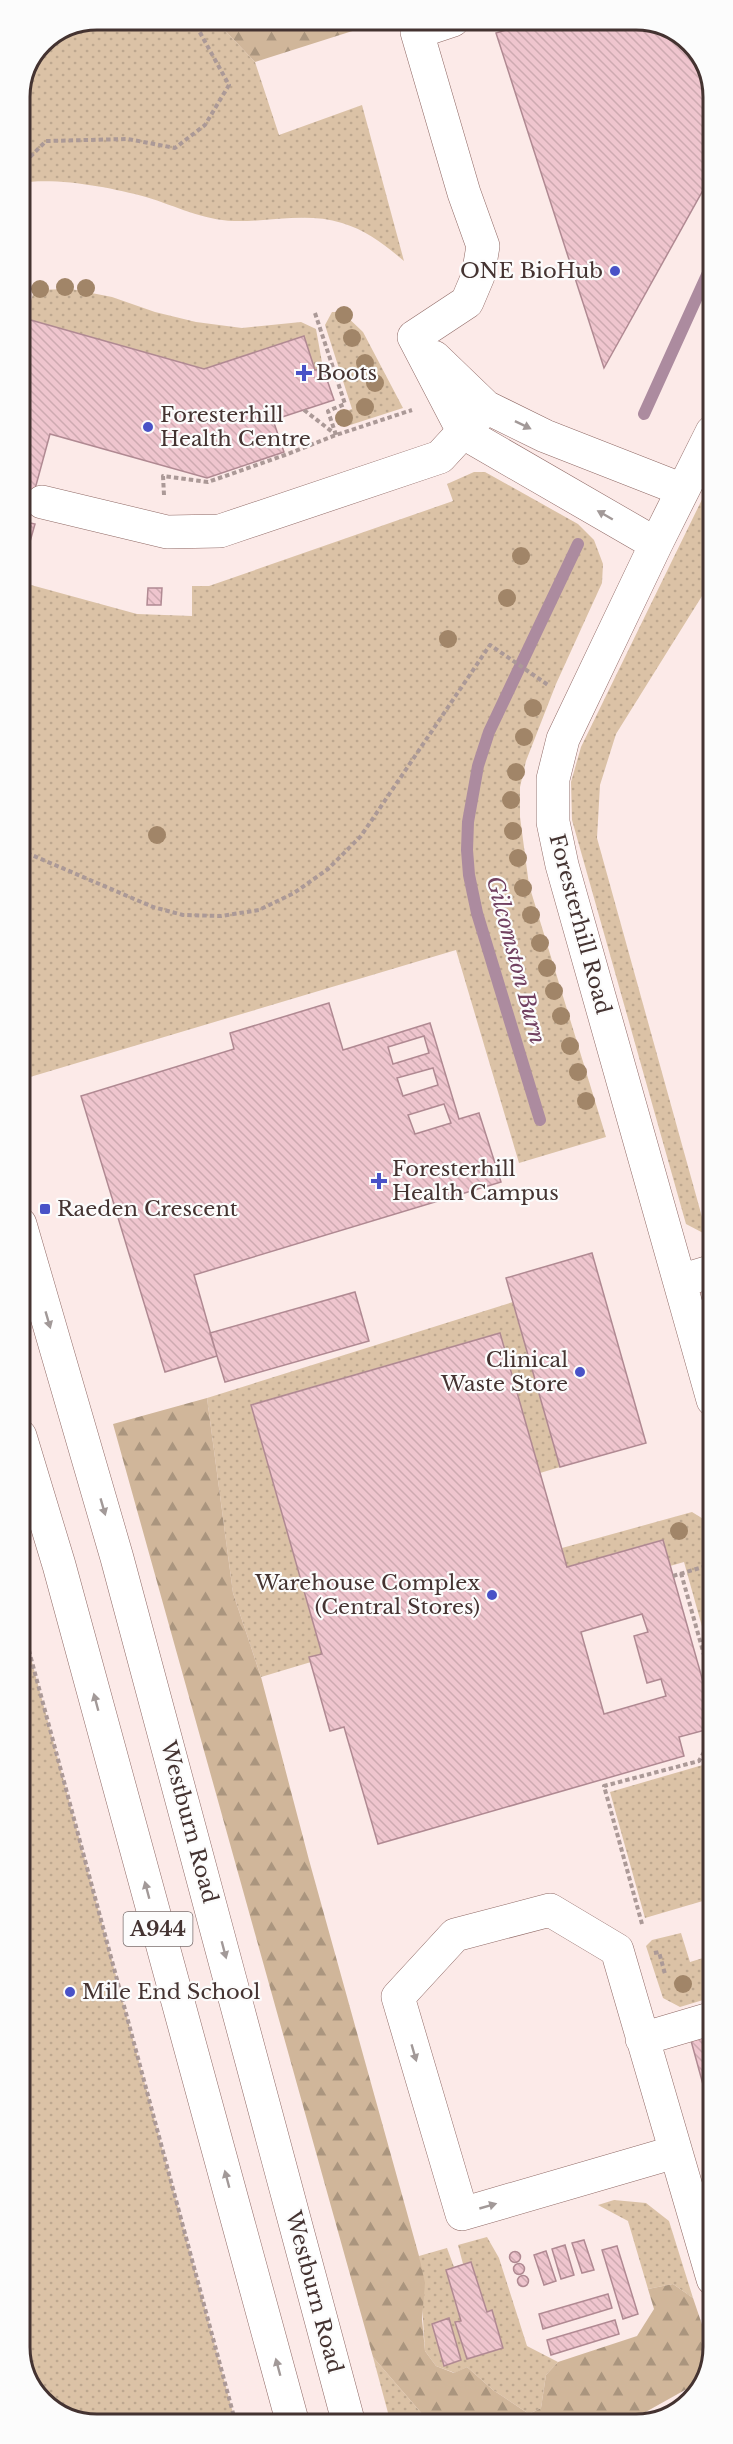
<svg xmlns="http://www.w3.org/2000/svg" width="733" height="2444" font-family="'Libre Baskerville',serif">
<style>
.grass{fill:url(#grass-dots)}
.forest{fill:url(#forest-firs)}
.lines{fill:none;stroke-linecap:round;stroke-linejoin:round}
.stream{stroke:#ac8b9f;stroke-width:12}
.building{fill:url(#building-back-hatch);stroke:#b08992;stroke-width:1.5;fill-rule:evenodd}
.minor-casing{stroke:#8f6965;stroke-width:34}
.major-casing{stroke:#8f6965;stroke-width:34}
.path{stroke:#ab9997;stroke-width:4;stroke-dasharray:4.5 3;stroke-linecap:butt}
.minor{stroke:#fff;stroke-width:33}
.major{stroke:#fff;stroke-width:33}
.tree{fill:#a18568}
.oneway{fill:#a29998}
.poi-dot{fill:#4952c7;stroke:#fcfcfc;stroke-width:2}
.labels{text-anchor:middle;dominant-baseline:central;stroke-width:4.5;stroke-linejoin:round;paint-order:stroke}
.shield{fill:#fcfcfc;stroke:#7b6f6e;stroke-width:1.5}
.shield-label{font-size:20px;font-weight:bold;fill:#443331}
.poi-label{font-size:21px;fill:#443331;stroke:#fcfcfc;text-anchor:start}
.street-label{font-size:21px;fill:#443331;stroke:#fcfcfc}
.water-label{font-size:22px;font-style:italic;fill:#714161;stroke:#fcfcfc}
.rim{fill:none;stroke:#443331;stroke-width:3}
</style>
<defs>
<pattern id="grass-dots" width="8" height="8" patternUnits="userSpaceOnUse" patternTransform="scale(1.5)"><rect width="8" height="8" fill="#dbc2a6"/><path d="M2 2h.1M6 6h.1" fill="none" stroke="#bda78f" stroke-width="1.8" stroke-linecap="round"/></pattern>
<pattern id="forest-firs" width="22" height="20" patternUnits="userSpaceOnUse" patternTransform="scale(1.5)"><rect width="22" height="20" fill="#d0b69a"/><path d="M5 1l3.5 6h-7zM16 11l3.5 6h-7z" fill="#aa957e"/></pattern>
<pattern id="building-back-hatch" width="6" height="6" patternUnits="userSpaceOnUse" patternTransform="scale(1.5)"><rect width="6" height="6" fill="#efc5ce"/><path d="M-1 5l2 2M0 0l6 6M5-1l2 2" fill="none" stroke="#ceaab1"/></pattern>
</defs>
<rect width="100%" height="100%" fill="#fceae8"/>
<!-- grass -->
<path class="grass" d="M97,20H215L255,62L279,135L362,105L404,261C385,245 366,230 342,223C307,212 270,222 234,221C202,220 176,206 146,197C110,187 56,177 20,183V97L43,42Z
M71,289L112,297L155,312L196,322L242,328L301,322L316,329L323,368L315,370L204,369L26,319L34,290Z
M332,312H342L363,332L403,408L344,427L340,413L352,409L325,325Z
M474,472H485L578,524L594,540L603,564L602,583L556,684L526,761L520,787V817L529,885L606,1137L519,1163L456,950L20,1080V582L137,614L192,616V586H209L453,501L447,484Z
M712,479V580L616,734L600,785L597,838L707,1235L686,1224L572,820L571,782L581,747Z
M513,1302L560,1467L540,1473L500,1333L251,1405L322,1654L309,1657L311,1662L261,1677L233,1593L207,1398Z
M692,1512L713,1525V1666L684,1562L670,1566L662,1540L567,1567L562,1548Z
M21,1621L233,2413L234,2424H92L46,2405L21,2362Z
M713,1762V1898L645,1918L610,1792Z
M681,1933L690,1962L713,1955V1997L680,2007L663,1998L646,1946L652,1940Z
M614,2200L646,2203L669,2221L693,2298L673,2284L648,2289L628,2221L598,2205Z
M487,2237L499,2258L527,2346L558,2362L546,2375L541,2408L529,2414L493,2390L467,2367L455,2373L436,2366L425,2351L419,2256L447,2248L454,2267L463,2264L458,2245Z
M373,2357L430,2423L391,2424Z"/>
<!-- forest -->
<path class="forest" d="M215,20H387L255,62Z
M207,1398L233,1593L261,1677L309,1860L419,2256L425,2283L422,2319L425,2351L436,2366L454,2373L467,2367L493,2390L529,2414L541,2408L546,2375L558,2362L637,2336L654,2309L648,2289L673,2284L693,2298L709,2345L710,2356L701,2381L626,2423H430L373,2357L113,1424Z"/>
<g class="lines">
<!-- stream -->
<path class="stream" d="M644,414L712,264
M540,1120L477,913L469,875L467,850L468,822L478,766L489,732L578,544"/>
</g>
<!-- building -->
<path class="building" d="M538,20H646L687,39L712,82V174L604,368L496,33Z
M20,317L204,369L304,336L315,370L323,368L334,400L273,420L284,452L207,478L50,434L26,522L35,524L29,545L20,543Z
M148,588H162L161,605H147Z
M329,1003L343,1050L430,1023L459,1119L479,1113L501,1182L194,1275L217,1356L165,1372L81,1096L234,1049L230,1033ZM424,1036L429,1053L393,1064L388,1047ZM433,1068L438,1085L403,1096L397,1078ZM444,1104L451,1123L415,1134L408,1115Z
M592,1253L646,1443L560,1467L506,1278Z
M355,1292L369,1341L225,1382L210,1333Z
M500,1333L567,1567L663,1540L713,1717V1728L679,1737L684,1756L378,1844L344,1727L330,1731L309,1657L322,1654L251,1405ZM642,1614L648,1632L634,1636L647,1683L661,1679L666,1696L604,1714L581,1632Z
M713,2030V2121L690,2037Z
M584,2240L594,2270L582,2273L572,2243Z
M565,2245L574,2275L561,2279L552,2249Z
M617,2246L638,2314L623,2319L602,2250Z
M546,2251L556,2281L544,2285L534,2255Z
M509.5 2257a5.5 5.5 0 1 1 11 0a5.5 5.5 0 1 1-11 0Z
M471,2262L487,2312L492,2310L503,2348L467,2359L455,2322L461,2321L446,2270Z
M513.5 2269a5.5 5.5 0 1 1 11 0a5.5 5.5 0 1 1-11 0Z
M517.5 2281a5.5 5.5 0 1 1 11 0a5.5 5.5 0 1 1-11 0Z
M608,2294L612,2308L543,2329L539,2314Z
M449,2318L461,2360L444,2366L432,2324Z
M615,2320L619,2334L551,2355L547,2340Z"/>
<g class="lines">
<defs>
<path id="minor" d="M414,337L467,302L478,276L483,246L464,193L417,32L453,20
M414,337L464,433L656,544
M434,357L486,407L545,436L683,490
M712,432L656,544L563,739L553,779V822L562,865L713,1400
M42,502L167,532L220,531L440,457L486,407
M680,1281L713,1271
M642,2039L713,2018
M675,2152L462,2214L398,1997L455,1935L550,1910L617,1950L713,2279"/>
<path id="major" d="M20,1224L117,1558L349,2424
M20,1436L59,1565L293,2424"/>
</defs>
<!-- minor casing -->
<use href="#minor" class="minor-casing"/>
<!-- major casing -->
<use href="#major" class="major-casing"/>
<!-- path -->
<path class="path" d="M20,222L25,162L46,141L128,139L175,148L205,125L229,85L193,20
M315,313L345,404L328,411L336,435
M304,410L335,434
M164,495L163,476L208,482L285,455L336,435L412,410
M20,850L153,907L183,915L221,916L259,910L294,893L328,869L361,836L490,645L548,685
M681,1573L713,1687
M673,1576L713,1564
M21,1621L233,2413L234,2424
M642,1924L604,1786L699,1761L713,1736
M654,1953L659,1952L665,1974"/>
<!-- minor -->
<use href="#minor" class="minor"/>
<!-- major -->
<use href="#major" class="major"/>
</g>
<!-- trees -->
<g class="tree">
<circle cx="65" cy="287" r="9"/>
<circle cx="86" cy="288" r="9"/>
<circle cx="40" cy="289" r="9"/>
<circle cx="344" cy="315" r="9"/>
<circle cx="352" cy="338" r="9"/>
<circle cx="365" cy="363" r="9"/>
<circle cx="375" cy="383" r="9"/>
<circle cx="365" cy="407" r="9"/>
<circle cx="344" cy="418" r="9"/>
<circle cx="521" cy="556" r="9"/>
<circle cx="507" cy="598" r="9"/>
<circle cx="448" cy="639" r="9"/>
<circle cx="533" cy="708" r="9"/>
<circle cx="524" cy="737" r="9"/>
<circle cx="516" cy="772" r="9"/>
<circle cx="511" cy="800" r="9"/>
<circle cx="513" cy="831" r="9"/>
<circle cx="157" cy="835" r="9"/>
<circle cx="518" cy="858" r="9"/>
<circle cx="523" cy="888" r="9"/>
<circle cx="531" cy="915" r="9"/>
<circle cx="540" cy="943" r="9"/>
<circle cx="547" cy="968" r="9"/>
<circle cx="554" cy="991" r="9"/>
<circle cx="561" cy="1016" r="9"/>
<circle cx="570" cy="1046" r="9"/>
<circle cx="578" cy="1072" r="9"/>
<circle cx="586" cy="1101" r="9"/>
<circle cx="679" cy="1531" r="9"/>
<circle cx="683" cy="1984" r="9"/>
</g>
<!-- one-way arrows -->
<defs><path id="oneway-solid" d="M-6-.8H1V-3.2L6.5 0L1 3.2V.8H-6Z" transform="scale(1.5)"/></defs>
<g class="oneway">
<use href="#oneway-solid" transform="translate(523 425) rotate(26)"/>
<use href="#oneway-solid" transform="translate(605 515) rotate(-150)"/>
<use href="#oneway-solid" transform="translate(48 1320) rotate(74)"/>
<use href="#oneway-solid" transform="translate(103 1507) rotate(74)"/>
<use href="#oneway-solid" transform="translate(96 1702) rotate(-105)"/>
<use href="#oneway-solid" transform="translate(147 1890) rotate(-105)"/>
<use href="#oneway-solid" transform="translate(224 1950) rotate(75)"/>
<use href="#oneway-solid" transform="translate(414 2053) rotate(74)"/>
<use href="#oneway-solid" transform="translate(227 2179) rotate(-105)"/>
<use href="#oneway-solid" transform="translate(488 2206) rotate(-16)"/>
<use href="#oneway-solid" transform="translate(278 2367) rotate(-105)"/>
</g>
<!-- markers -->
<g class="poi-dot">
<circle cx="615" cy="271" r="6"/>
<path d="M301 364h6v6h6v6h-6v6h-6v-6h-6v-6h6z"/>
<circle cx="148" cy="427" r="6"/>
<path d="M376 1172h6v6h6v6h-6v6h-6v-6h-6v-6h6z"/>
<rect x="39" y="1203" width="12" height="12" rx="3"/>
<circle cx="580" cy="1372" r="6"/>
<circle cx="492" cy="1595" r="6"/>
<circle cx="70" cy="1992" r="6"/>
</g>
<g class="labels">
<!-- shield labels -->
<rect class="shield" x="123.5" y="1912" width="69" height="34" rx="4.5"/>
<g class="shield-label">
<text x="158" y="1929">A944</text>
</g>
<!-- poi labels -->
<g class="poi-label">
<text x="603" y="271" text-anchor="end">ONE BioHub</text>
<text x="316" y="373">Boots</text>
<text x="160" y="415">Foresterhill<tspan x="160" dy="24">Health Centre</tspan></text>
<text x="392" y="1169">Foresterhill<tspan x="392" dy="24">Health Campus</tspan></text>
<text x="57" y="1209">Raeden Crescent</text>
<text x="568" y="1360" text-anchor="end">Clinical<tspan x="568" dy="24">Waste Store</tspan></text>
<text x="480" y="1583" text-anchor="end">Warehouse Complex<tspan x="480" dy="24">(Central Stores)</tspan></text>
<text x="82" y="1992">Mile End School</text>
</g>
<!-- street labels -->
<g class="street-label">
<text transform="translate(580 924) rotate(75)">Foresterhill Road</text>
<text transform="translate(189 1822) rotate(75)">Westburn Road</text>
<text transform="translate(314 2292) rotate(75)">Westburn Road</text>
</g>
<!-- water labels -->
<g class="water-label">
<text transform="translate(516 960) rotate(75)">Gilcomston Burn</text>
</g>
</g>
<!-- crop -->
<path d="M0 0H733V2444H0ZM97 30H636A67 67 0 0 1 703 97V2347A67 67 0 0 1 636 2414H97A67 67 0 0 1 30 2347V97A67 67 0 0 1 97 30Z" fill="#fcfcfc" fill-rule="evenodd"/>
<path class="rim" d="M97 30H636A67 67 0 0 1 703 97V2347A67 67 0 0 1 636 2414H97A67 67 0 0 1 30 2347V97A67 67 0 0 1 97 30Z"/>
</svg>
